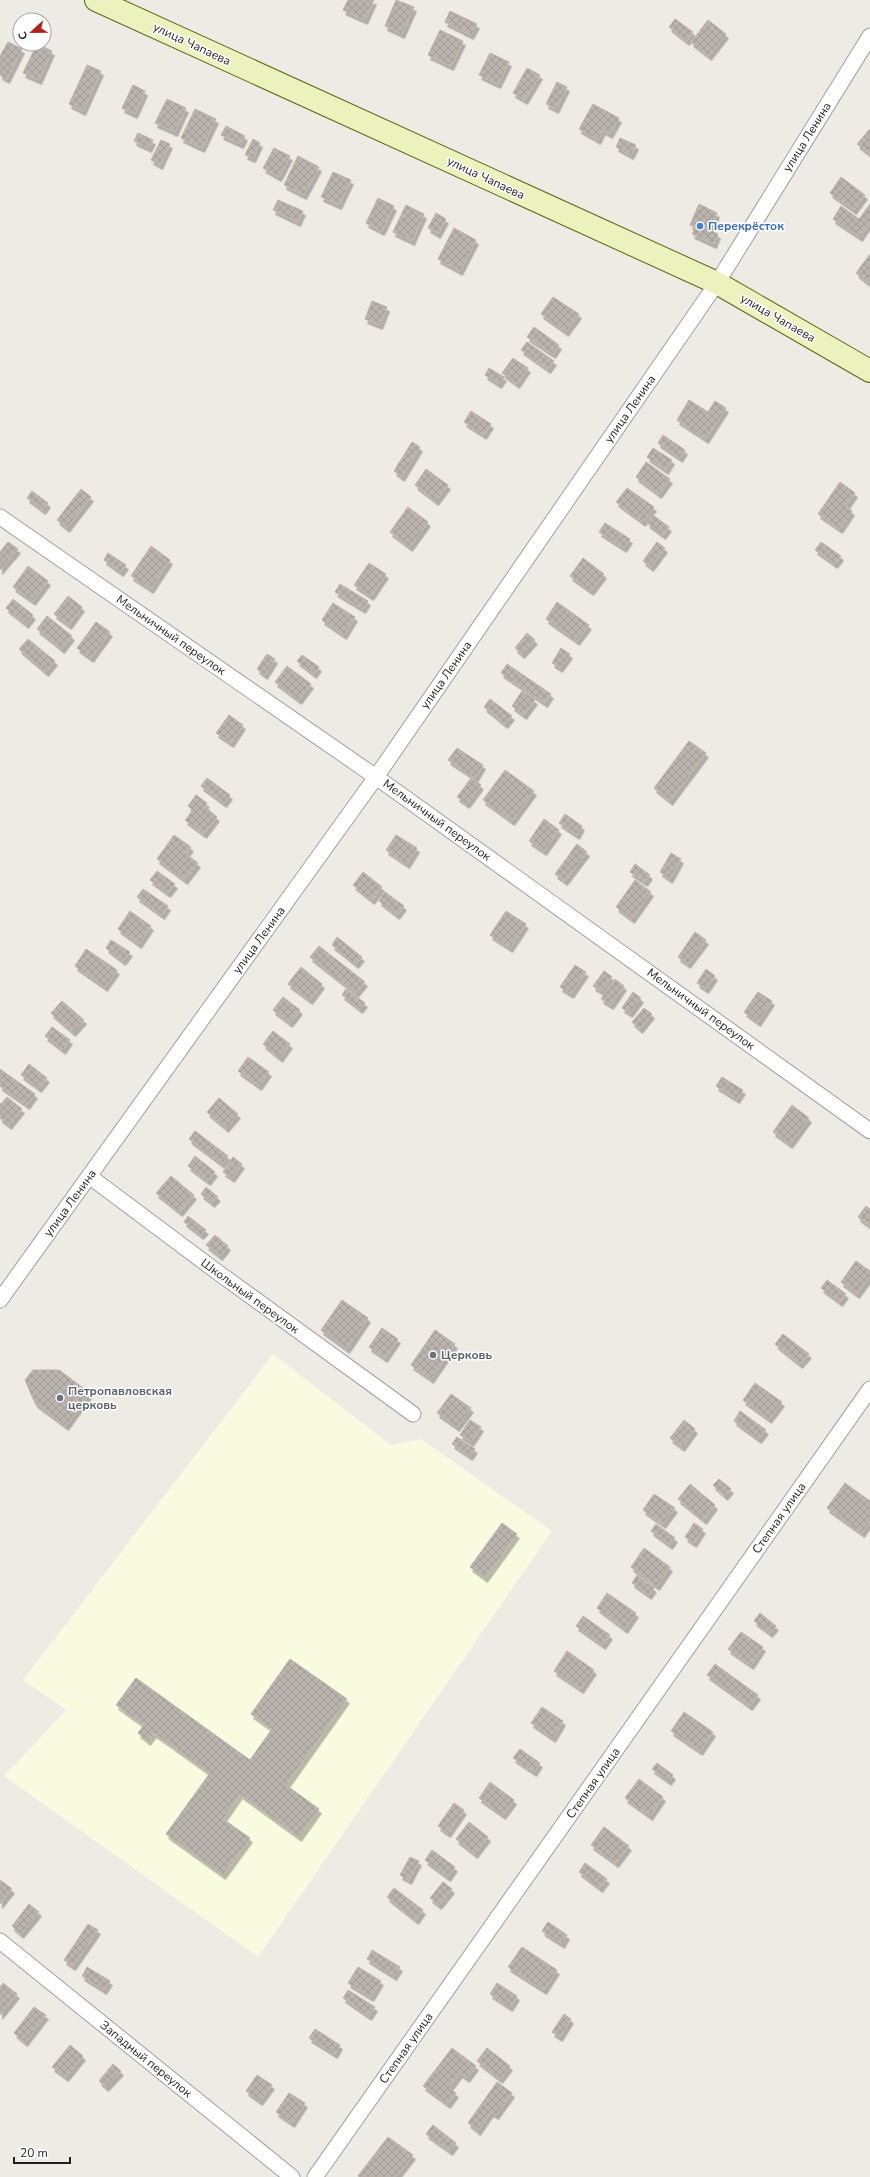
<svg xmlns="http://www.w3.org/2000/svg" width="870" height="2177" font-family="'Nunito Sans',sans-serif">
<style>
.education{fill:#f9fbe0}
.building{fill:url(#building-cross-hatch);stroke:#bdb3a9;filter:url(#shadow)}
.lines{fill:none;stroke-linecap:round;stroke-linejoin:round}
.street-casing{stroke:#9f9f9f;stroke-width:17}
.secondary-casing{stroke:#596811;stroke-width:24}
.street{stroke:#fff;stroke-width:15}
.secondary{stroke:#ecf2be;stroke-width:22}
.shop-dot{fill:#3f7fe0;stroke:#fff;stroke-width:1.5}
.worship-dot{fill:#6b7280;stroke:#fff;stroke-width:1.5}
.labels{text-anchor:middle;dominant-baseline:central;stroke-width:3;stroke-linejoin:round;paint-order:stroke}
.street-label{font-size:12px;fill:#1e1e1e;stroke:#fff}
.shop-label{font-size:12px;font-weight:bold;fill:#366cbe;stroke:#fff;text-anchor:start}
.worship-label{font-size:12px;font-weight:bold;fill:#5b616d;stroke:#fff;text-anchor:start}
</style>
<defs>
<pattern id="building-cross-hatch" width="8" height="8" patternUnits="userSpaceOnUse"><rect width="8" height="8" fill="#bab4ae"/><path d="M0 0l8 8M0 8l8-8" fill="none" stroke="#9f9a95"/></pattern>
<filter id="shadow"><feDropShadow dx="2.5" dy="4.5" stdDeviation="0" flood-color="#0004"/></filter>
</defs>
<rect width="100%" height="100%" fill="#eeebe5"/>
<!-- education -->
<path class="education" d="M273,1354L391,1445L421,1439L552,1531L258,1957L4,1776L66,1710L23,1680Z"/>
<!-- building -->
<path class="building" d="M348,0H374L365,20L343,10Z
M396,0L414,7L402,34L385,26Z
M450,11L477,24L471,35L445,22Z
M675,19L693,32L687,41L669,27Z
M708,20L726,34L709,56L691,42Z
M440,30L463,41L451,66L428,55Z
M8,42L22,49L7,79L0,75V56Z
M37,44L52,51L39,80L23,73Z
M490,53L509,62L498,84L479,75Z
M87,65L101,71L83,111L69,104Z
M527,68L540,75L525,100L513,93Z
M557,82L567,87L556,109L546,104Z
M133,85L145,91L135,114L122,108Z
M167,99L186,108L175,132L155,123Z
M593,104L619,118L610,134L603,130L598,140L579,129Z
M195,109L216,119L202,148L181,138Z
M226,126L245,136L241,144L221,135Z
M870,129V154L857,144Z
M138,133L153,140L149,148L134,141Z
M620,138L636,145L631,155L616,147Z
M253,139L260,143L253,158L245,155Z
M161,140L170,144L160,165L151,160Z
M274,148L290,156L279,177L263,168Z
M298,156L319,167L304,195L284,185Z
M333,172L351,180L339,205L321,197Z
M841,177L865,195L854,210L830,193Z
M378,198L394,206L382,231L366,223Z
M278,200L303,211L298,222L273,210Z
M699,204L717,213L710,230L718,234L714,244L692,234L696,227L690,225Z
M870,204V222L860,237L833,219L841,206L859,219Z
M406,205L424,214L412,241L393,232Z
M436,213L446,219L438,234L428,228Z
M454,228L476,240L460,271L438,259Z
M870,254V284L856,273Z
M553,297L579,314L566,332L541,314Z
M372,301L387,307L380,325L365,319Z
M534,327L559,345L553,354L527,337Z
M527,342L554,361L548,369L521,350Z
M513,358L528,368L517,384L502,373Z
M489,368L504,377L499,384L485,375Z
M689,400L708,412L715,401L726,408L706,439L677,420Z
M471,411L491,424L484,435L464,422Z
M663,435L685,450L680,458L658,443Z
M412,442L420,447L402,477L394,471Z
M653,448L672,460L666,470L647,457Z
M646,462L670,479L659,494L636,477Z
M426,469L448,485L436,501L415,485Z
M840,482L855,493L846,506L852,511L840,529L818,514Z
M627,488L654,507L643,522L616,502Z
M81,489L91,497L67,528L57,520Z
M32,491L48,503L43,510L27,498Z
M408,507L428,522L410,547L390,532Z
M653,515L669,527L663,535L647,523Z
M605,523L630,539L624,548L599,532Z
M8,542L18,549L0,570V552Z
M657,542L665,548L651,567L643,561Z
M821,542L841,556L835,564L815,550Z
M151,546L170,560L151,589L131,576Z
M108,553L126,565L121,572L104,560Z
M583,558L604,574L591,591L570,576Z
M369,563L386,574L371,596L354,585Z
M28,566L48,581L33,601L13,587Z
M340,584L368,601L363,609L335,592Z
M68,596L82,607L69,625L54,614Z
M13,599L33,615L26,624L6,608Z
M557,602L589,625L577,641L546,619Z
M333,603L355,617L344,635L322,620Z
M47,616L72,636L62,649L37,629Z
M96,622L110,632L91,658L77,648Z
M527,633L535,640L522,654L515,648Z
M28,639L55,661L46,672L19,649Z
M561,648L570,654L560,668L552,663Z
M267,654L275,659L265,675L257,669Z
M302,655L319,667L314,674L297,661Z
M507,664L551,694L545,703L501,673Z
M287,666L311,684L299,700L275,682Z
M522,691L535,700L524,715L512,706Z
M490,699L512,716L505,724L484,707Z
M229,715L243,725L231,743L216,733Z
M689,741L706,753L670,801L654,788Z
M457,748L483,765L475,778L448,760Z
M505,770L534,791L512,821L483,800Z
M207,778L230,795L224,803L201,786Z
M471,778L481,785L467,804L457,797Z
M196,795L207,803L204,806L217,817L204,834L185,820L193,810L188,806Z
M565,814L582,826L577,835L559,823Z
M544,819L559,830L544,851L529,841Z
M174,835L191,847L186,854L198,863L185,880L157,859Z
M396,835L417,848L407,864L386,850Z
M577,844L587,852L565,881L555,874Z
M671,853L681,859L670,879L660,872Z
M635,864L650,875L645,882L630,872Z
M157,871L175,884L168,893L150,880Z
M363,872L382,887L372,900L353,885Z
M635,880L651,892L632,919L616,907Z
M143,889L168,906L162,915L137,897Z
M385,892L404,906L397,915L379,901Z
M130,911L151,926L139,944L118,929Z
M506,911L526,924L510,948L490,935Z
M695,932L706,940L688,964L678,957Z
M337,937L362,957L356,964L332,945Z
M111,940L130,952L123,961L106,948Z
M319,946L365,982L356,993L310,957Z
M86,949L117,970L105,987L75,966Z
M575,965L586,972L571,994L560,987Z
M301,967L322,984L310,1000L288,984Z
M706,969L715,976L706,989L697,983Z
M604,971L612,977L601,991L593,986Z
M615,979L624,986L611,1005L601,999Z
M346,989L365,1003L360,1009L342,995Z
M633,992L641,998L630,1013L622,1008Z
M758,992L772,1001L758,1022L744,1012Z
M283,997L300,1010L290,1023L273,1010Z
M62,1001L84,1020L73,1032L51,1013Z
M644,1008L652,1014L640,1029L632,1022Z
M52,1027L70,1040L63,1050L45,1036Z
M273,1031L290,1044L280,1058L263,1044Z
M248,1057L269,1072L259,1086L238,1071Z
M29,1064L47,1078L39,1088L21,1075Z
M0,1069L35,1094L27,1105L0,1086Z
M722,1077L743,1090L737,1099L716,1086Z
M7,1097L22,1109L9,1125L0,1118V1103L1,1104Z
M219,1098L238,1114L226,1128L207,1112Z
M792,1105L809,1118L790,1144L773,1132Z
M195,1131L228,1156L222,1164L189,1139Z
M195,1156L215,1172L208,1181L188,1166Z
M233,1157L242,1164L232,1178L223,1172Z
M171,1176L194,1195L180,1212L156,1193Z
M206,1187L218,1197L212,1203L201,1194Z
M866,1206L870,1209V1226L858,1217Z
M188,1216L206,1230L201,1235L184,1222Z
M215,1235L228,1246L220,1256L206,1245Z
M856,1261L870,1271V1276L857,1294L841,1282Z
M827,1280L846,1294L840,1302L821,1288Z
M342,1300L368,1318L347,1349L321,1330Z
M382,1328L398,1339L385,1358L369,1347Z
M435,1330L455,1344L431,1379L411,1365Z
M783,1334L809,1354L800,1364L775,1344Z
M33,1370H59L90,1393L66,1426L35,1403L25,1380Z
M755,1383L782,1402L769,1419L743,1400Z
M451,1394L471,1408L457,1427L437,1413Z
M740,1411L766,1430L759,1439L734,1421Z
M470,1420L481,1427L471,1442L460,1435Z
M684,1420L695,1429L682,1447L670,1438Z
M457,1437L475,1449L470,1456L452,1444Z
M719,1479L731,1489L725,1496L713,1485Z
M845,1483L870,1501V1521L862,1533L827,1508Z
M690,1484L715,1505L704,1520L678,1499Z
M654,1494L675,1508L663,1524L643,1510Z
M502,1523L517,1534L485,1578L470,1567Z
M694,1523L703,1529L694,1543L685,1537Z
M656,1524L675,1538L670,1545L651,1531Z
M644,1548L670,1567L657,1586L631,1567Z
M637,1575L654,1588L649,1595L632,1583Z
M607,1593L636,1613L625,1629L597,1608Z
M760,1613L776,1626L770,1633L754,1621Z
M583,1616L610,1635L603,1645L576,1626Z
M741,1632L763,1647L751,1665L728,1649Z
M567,1651L594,1670L581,1689L554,1671Z
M290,1659L347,1699L286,1785L319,1809L299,1837L240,1794L223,1819L250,1838L223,1875L166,1834L210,1773L154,1733L148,1741L138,1733L144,1725L116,1705L136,1678L250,1760L272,1729L251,1714Z
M715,1664L758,1695L750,1706L707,1675Z
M542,1707L563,1721L553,1738L531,1723Z
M684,1712L713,1732L700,1751L671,1731Z
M520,1749L540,1763L534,1772L513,1758Z
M657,1763L673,1775L669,1781L652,1769Z
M639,1779L663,1797L650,1816L625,1798Z
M490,1782L514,1800L503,1815L479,1798Z
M454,1803L464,1810L448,1833L438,1826Z
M469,1822L488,1837L475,1854L456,1839Z
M604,1827L629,1846L616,1863L591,1845Z
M432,1850L455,1867L448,1877L425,1860Z
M410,1857L419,1861L409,1880L400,1875Z
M585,1863L607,1879L600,1888L579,1872Z
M0,1880L12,1889L0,1904Z
M443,1882L452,1889L439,1905L430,1898Z
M394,1888L423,1910L416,1920L387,1897Z
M29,1904L39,1912L21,1934L12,1926Z
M548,1922L567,1935L562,1944L542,1931Z
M88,1924L98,1930L73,1966L64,1960Z
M522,1947L557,1970L544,1990L508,1967Z
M372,1950L400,1967L394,1976L367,1959Z
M87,1967L110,1981L104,1990L82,1976Z
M358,1967L381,1981L371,1997L348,1983Z
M3,1983L17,1994L0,2015V1987Z
M497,1983L517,1996L510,2007L490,1994Z
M348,1990L375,2007L369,2016L343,1998Z
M34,2007L46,2015L25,2042L14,2033Z
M564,2014L571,2019L560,2037L552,2032Z
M315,2029L340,2045L335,2054L309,2038Z
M70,2045L83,2056L66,2077L52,2067Z
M452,2048L476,2066L467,2078L460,2073L449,2088L456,2093L448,2104L423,2086Z
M487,2048L510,2066L500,2079L477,2061Z
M113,2064L121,2071L106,2087L99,2081Z
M257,2075L272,2085L260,2101L246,2091Z
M497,2082L512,2093L496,2115L491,2112L478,2131L468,2123Z
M289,2093L305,2103L292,2123L276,2112Z
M433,2125L456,2143L450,2151L426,2134Z
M388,2137L413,2155L396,2177H360L358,2176Z"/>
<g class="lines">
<defs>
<path id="street" d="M0,517L376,777L870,1131
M89,1176L216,1271L413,1414
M0,1300L376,777L717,283L870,36
M0,1941L292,2177
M315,2177L870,1389"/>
<path id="secondary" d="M96,0L717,283L870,371"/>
</defs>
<!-- street casing -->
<use href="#street" class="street-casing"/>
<!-- secondary casing -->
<use href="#secondary" class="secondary-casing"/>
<!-- street -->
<use href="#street" class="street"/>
<!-- secondary -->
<use href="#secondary" class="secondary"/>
</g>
<!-- markers -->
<circle class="shop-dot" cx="700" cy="226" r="4"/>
<g class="worship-dot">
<circle cx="433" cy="1355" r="4"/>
<circle cx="60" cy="1398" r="4"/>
</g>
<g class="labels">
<!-- street labels -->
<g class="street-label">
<text transform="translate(192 44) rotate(25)">улица Чапаева</text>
<text transform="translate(807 137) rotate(-58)">улица Ленина</text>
<text transform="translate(486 178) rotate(25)">улица Чапаева</text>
<text transform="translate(778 318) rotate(30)">улица Чапаева</text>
<text transform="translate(630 409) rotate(-55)">улица Ленина</text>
<text transform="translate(171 635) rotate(35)">Мельничный переулок</text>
<text transform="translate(446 675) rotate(-55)">улица Ленина</text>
<text transform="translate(437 820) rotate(36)">Мельничный переулок</text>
<text transform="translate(259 940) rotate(-54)">улица Ленина</text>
<text transform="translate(701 1009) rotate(36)">Мельничный переулок</text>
<text transform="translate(70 1203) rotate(-54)">улица Ленина</text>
<text transform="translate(250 1296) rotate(36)">Школьный переулок</text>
<text transform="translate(779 1518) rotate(-55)">Степная улица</text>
<text transform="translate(593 1783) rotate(-55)">Степная улица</text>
<text transform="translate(406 2048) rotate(-55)">Степная улица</text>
<text transform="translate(146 2059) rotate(39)">Западный переулок</text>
</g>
<!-- shop labels -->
<g class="shop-label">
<text x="708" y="226">Перекрёсток</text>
</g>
<!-- worship labels -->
<g class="worship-label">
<text x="441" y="1355">Церковь</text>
<text x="68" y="1391">Петропавловская<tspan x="68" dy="14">церковь</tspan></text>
</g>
</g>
<!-- north arrow -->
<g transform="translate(32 32) rotate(248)"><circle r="19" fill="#ffffff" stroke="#a5a5a5"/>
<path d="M0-3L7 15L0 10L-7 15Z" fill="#b52117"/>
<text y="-6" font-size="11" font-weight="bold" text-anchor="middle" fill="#1e1e1e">С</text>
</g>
<!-- scale -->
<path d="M14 2157v6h56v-6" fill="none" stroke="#1e1e1e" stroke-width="2"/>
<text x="20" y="2157" font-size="12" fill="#1e1e1e" stroke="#ffffff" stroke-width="3" paint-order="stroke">20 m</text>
</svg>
